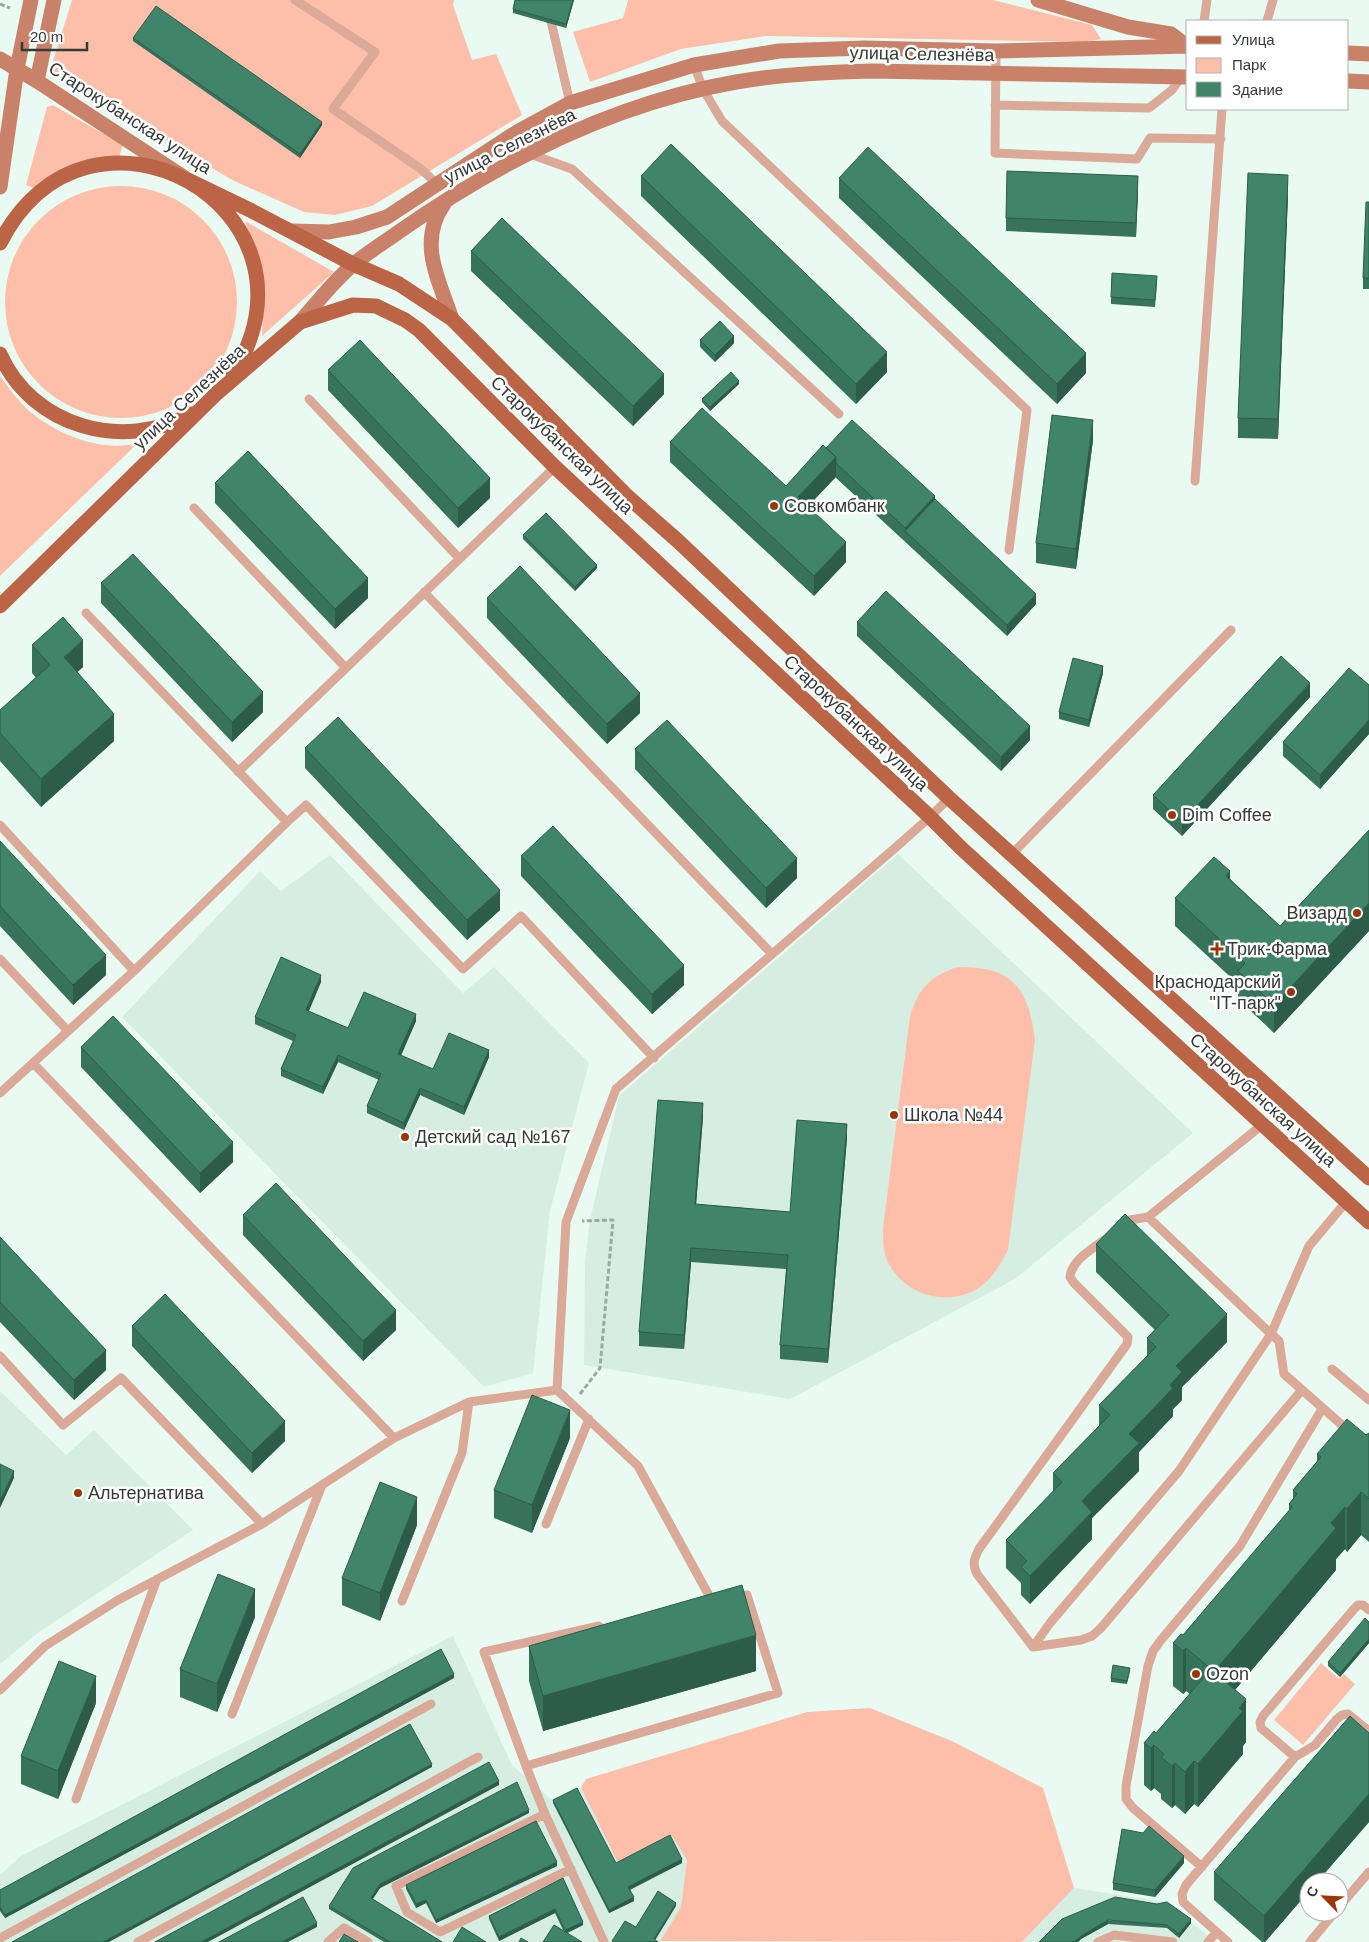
<svg xmlns="http://www.w3.org/2000/svg" width="1369" height="1942" font-family="Helvetica,sans-serif">
<style>
.built{fill:#d6eee2}
.green{fill:#fdbfa9}
.lines{fill:none;stroke-linecap:round;stroke-linejoin:round}
.path{stroke:#9ca9a3;stroke-width:3;stroke-dasharray:5 2.5;stroke-linecap:butt}
.lane{stroke:#daa997;stroke-width:9}
.secondary{stroke:#c98269;stroke-width:15}
.primary{stroke:#bc6546;stroke-width:15}
.wall{fill:#37725a}
.shaded-wall{fill:#2d5c4a}
.building{fill:#408469;stroke:#2d5c4a}
.poi-dot{fill:#9b3608;stroke:#fff;stroke-width:2}
.labels{text-anchor:middle;dominant-baseline:central;stroke-width:5;stroke-linejoin:round;paint-order:stroke}
.street-label{font-size:18px;fill:#343b37;stroke:#fff}
.poi-label{font-size:18px;fill:#343b37;stroke:#fff;text-anchor:start}
</style>
<rect width="100%" height="100%" fill="#e9faf2"/>
<!-- built -->
<path class="built" d="M898,854L1193,1133L1015,1279L790,1399L584,1365L585,1261L590,1220L619,1096Z
M330,855L463,993L494,967L589,1063L550,1211L533,1373L484,1387L122,1017L260,871L281,891Z
M0,1391L66,1455L94,1430L193,1530L39,1632L0,1664Z
M453,1636L512,1765L551,1799L581,1788L618,1863L672,1836L687,1860L681,1907L660,1940L662,1942H0V1875L21,1856Z
M1074,1888L1166,1902L1216,1942H1022Z"/>
<!-- green -->
<path class="green" d="M72,0H454L453,5L472,60L496,54L522,115L372,206L335,215L304,212L232,180L50,71Z
M628,0H993L1092,25L1101,39L1086,42L766,36L681,49L590,82L573,32L623,18Z
M53,105L123,145L119,157C87,160 60,168 34,188L26,185L47,107Z
M5 302a116 116 0 1 1 232 0a116 116 0 1 1-232 0Z
M245,221L334,272L262,336L264,292L258,261Z
M0,376C8,387 17,399 27,409C55,434 101,453 138,443L0,576Z
M957,967C1012,966 1028,987 1035,1039L1008,1250C1000,1265 992,1280 977,1289C949,1306 909,1296 892,1269C883,1257 883,1242 883,1228L910,1016C920,987 928,978 957,967Z
M1321,1663L1339,1679L1344,1674L1355,1684L1303,1745L1274,1720Z
M870,1708L954,1742L1043,1788L1074,1888L1022,1942L660,1941L681,1907L687,1860L672,1836L618,1863L581,1788L586,1779L807,1712Z"/>
<g class="lines">
<!-- path -->
<path class="path" d="M0,4L10,8
M580,1394L600,1368L613,1220L582,1221"/>
<!-- lane -->
<path class="lane" d="M295,0L375,52L333,109L421,169L438,185
M548,0L547,4L570,103
M1204,21L1207,0
M1267,21L1273,0
M996,51L995,153L1137,159L1150,138L1221,139
M694,65L703,89L722,121L1027,410L1009,550
M995,105L1149,108L1172,90L1181,77
M530,154L572,169L839,414
M309,399L459,558
M1195,481L1222,109
M194,508L346,668
M424,592L772,954
M238,772L555,467
M287,822L306,805L463,969L521,916L654,1058
M0,825L134,971
M1012,854L1231,630
M0,959L68,1031
M33,1063L394,1438
M0,1093L134,971L287,822L86,613
M1262,1125L1148,1217L1271,1334L1309,1246L1346,1202
M1122,1226L1130,1220L1148,1217
M1104,1240C1091,1250 1072,1260 1070,1277L1074,1283L1128,1337L1127,1344L979,1549C974,1559 972,1564 977,1574L1033,1647L1081,1640L1092,1636L1101,1628L1301,1391
M0,1356L63,1425L121,1378L262,1524
M1332,1369L1369,1400
M557,1390L638,1466L712,1601L707,1602
M546,1524L589,1419
M402,1601L462,1453L469,1402
M599,1626L484,1652L526,1766L778,1693L747,1595L735,1597
M1033,1647L1050,1623L1179,1471L1271,1334L1279,1341L1284,1374L1350,1432
M0,1690L45,1646L118,1600L262,1524L394,1438L469,1402L557,1390L566,1222L616,1089L895,848L930,817L949,798
M232,1714L322,1485
M1295,1757L1261,1728L1260,1722L1263,1716L1354,1609L1358,1605H1363L1369,1610
M526,1766L545,1814
M76,1799L157,1579
M1202,1867L1133,1808L1126,1799V1786L1148,1666L1153,1651L1161,1640L1240,1546L1322,1409
M571,1869L440,1932L407,1912L396,1886L545,1814L604,1942
M1339,1907L1369,1872
M0,1938L431,1704
M138,1942L478,1757
M328,1942L344,1928L368,1942
M1098,1942L1114,1935L1173,1942
M1208,1942L1217,1932
M1228,1942L1183,1902L1182,1894L1186,1885L1295,1757L1315,1745L1337,1719L1342,1715L1348,1714L1369,1731
M1310,1942L1335,1912"/>
<!-- secondary -->
<path class="secondary" d="M1038,0L1128,27L1171,34L1188,47
M1348,53L1369,54
M0,59L37,81L185,178
M37,81L54,0
M1348,81L1369,82
M0,187L17,69L31,0
M444,204C417,242 439,280 452,319
M292,231L329,232L356,227L387,217L517,132L570,103L694,65L779,51L864,48L996,51L1188,46
M300,322C317,303 334,280 354,264C368,252 385,242 400,231C500,161 615,103 736,82C781,74 826,72 872,71L1188,77"/>
<!-- primary -->
<path class="primary" d="M188,180L250,210L353,264L399,284L452,319L628,497L678,541L949,798L1369,1178
M0,243C89,69 336,209 233,374
M0,354C32,427 123,452 191,414
M0,606L217,393L300,322L353,305L376,306L405,320L419,330L555,467L930,817L961,848L1369,1222"/>
</g>
<!-- wall -->
<path class="wall" d="M515,0H574L566,28L513,13V9Z
M133,38L322,125L300,158L133,41Z
M641,176L887,372L856,404L641,196Z
M839,178L1086,373L1057,404L839,198Z
M1138,190L1136,237L1006,231V218Z
M1288,195L1278,439L1238,438V418Z
M1369,202V289H1363V278Z
M471,251L664,394L633,426L471,271Z
M1157,283L1155,307L1111,304V297Z
M700,340L734,343L715,362L700,347Z
M328,370L490,498L458,528L328,390Z
M739,384L710,411L702,402V399Z
M1093,440L1076,569L1036,563V543Z
M670,442L786,486L826,448L935,499L1036,604L1007,636L835,477L808,506L846,562L814,596L670,462Z
M215,483L368,598L335,629L215,503Z
M523,535L597,568L575,591L523,539Z
M101,583L263,712L232,742L101,603Z
M487,598L640,713L607,744L487,618Z
M857,622L1030,740L1001,771L857,636Z
M32,645L83,667L77,672L114,741L41,807L0,761V710L36,678L32,673Z
M1103,673L1089,727L1059,719V712Z
M1369,685V734L1320,789L1283,756V742Z
M1310,697L1182,836L1153,809V795Z
M305,748L500,910L467,940L305,768Z
M635,749L797,878L766,908L635,769Z
M1369,830V931L1274,1033L1238,999V984L1175,926V898L1230,879L1280,926Z
M0,841L106,975L73,1005L0,926Z
M521,856L684,985L652,1014L521,876Z
M321,982L309,1011L348,1028L416,1021L401,1056L433,1069L489,1057L464,1115L420,1095L404,1130L367,1113V1106L379,1080L338,1062L323,1094L281,1076V1069L293,1041L255,1024V1017Z
M81,1047L233,1162L200,1193L81,1067Z
M703,1117L696,1204L790,1212L847,1138L828,1363L780,1359V1345L786,1269L691,1262L684,1349L639,1346V1332Z
M243,1215L396,1330L363,1361L243,1235Z
M0,1237L106,1370L74,1400L0,1322Z
M1096,1244L1227,1342L1182,1387V1400L1173,1409V1416L1139,1452V1471L1092,1518V1539L1030,1604L1021,1595V1583L1006,1568V1540L1053,1492V1473L1099,1426V1405L1147,1356V1338L1155,1330L1096,1272Z
M132,1326L285,1441L252,1473L132,1346Z
M1369,1433V1542L1361,1535L1347,1552L1345,1549L1336,1559V1570L1235,1690L1246,1742L1243,1746V1754L1198,1807L1194,1804L1185,1814L1175,1805L1172,1808L1161,1799V1794L1154,1788L1151,1791L1144,1785V1743L1156,1733L1190,1694L1186,1691L1183,1694L1173,1686V1643L1183,1635L1289,1511V1504L1293,1499V1490L1317,1462V1454L1366,1435Z
M570,1438L532,1533L494,1518V1490Z
M417,1525L380,1621L342,1605V1578Z
M255,1617L217,1712L180,1697V1669Z
M1369,1622V1643L1340,1677L1328,1666V1662Z
M529,1646L756,1671L543,1731L529,1681Z
M1130,1671L1127,1684L1111,1682V1678Z
M454,1678L5,1918L0,1911V1890Z
M96,1703L58,1799L21,1784V1756Z
M1369,1733V1822L1317,1882H1309V1891L1265,1942H1262L1214,1900V1872Z
M553,1800L616,1863H682L630,1890L634,1901L609,1913L553,1803Z
M529,1813L380,1888L372,1899L442,1942H384L329,1909V1906Z
M1184,1863L1155,1897L1113,1890V1883Z
M557,1866L436,1923L426,1903L416,1908L406,1889V1885Z
M563,1878L583,1925L567,1933L563,1930L555,1913L499,1941L489,1919V1916Z
M1062,1919L1191,1923L1179,1938L1167,1928L1108,1924L1081,1939L1078,1942H1039Z"/>
<!-- shaded-wall -->
<path class="shaded-wall" d="M573,0H574L566,28V24Z
M322,122V125L300,158V154Z
M1288,175V195L1278,439V419Z
M1138,176V190L1136,237V223Z
M734,336V343L715,362V355Z
M887,352V372L856,404V384Z
M1086,353V373L1057,404V384Z
M664,374V394L633,426V406Z
M739,381V384L710,411V407Z
M1093,420V440L1076,569V549Z
M836,457V477L798,517V497Z
M490,478V498L458,528V508Z
M935,496V510L905,531V528Z
M846,542V562L814,596V576Z
M597,565V568L575,591V587Z
M368,578V598L335,629V609Z
M1036,594V604L1007,636V625Z
M83,640V667L64,684V657Z
M1103,666V673L1089,727V720Z
M1310,683V697L1182,836V822Z
M263,692V712L232,742V722Z
M640,693V713L607,744V724Z
M114,714V741L41,807V779Z
M1369,720V734L1320,789V775Z
M1030,726V740L1001,771V757Z
M797,858V878L766,908V888Z
M1230,871V899L1226,876Z
M500,890V910L467,940V920Z
M1369,903V931L1274,1033V1005Z
M106,955V975L73,1005V985Z
M684,965V985L652,1014V994Z
M321,975V982L306,1017V1010Z
M416,1014V1021L398,1061V1054Z
M489,1050V1057L464,1115V1107Z
M338,1055V1062L323,1094V1087Z
M420,1088V1095L404,1130V1123Z
M703,1103V1117L695,1218V1204Z
M847,1124V1138L828,1363V1349Z
M233,1142V1162L200,1193V1173Z
M691,1248V1262L684,1349V1335Z
M396,1310V1330L363,1361V1341Z
M1227,1314V1342L1182,1387V1400L1173,1409V1416L1139,1452V1471L1092,1518V1539L1030,1604V1576L1129,1434L1170,1385L1176,1366Z
M106,1350V1370L74,1400V1380Z
M570,1410V1438L532,1533V1505Z
M285,1421V1441L252,1473V1453Z
M14,1471V1478L0,1508V1501Z
M1361,1492V1535L1347,1552V1509Z
M417,1497V1525L380,1621V1593Z
M1345,1507V1549L1336,1559V1570L1214,1715V1672L1331,1523Z
M255,1589V1617L217,1712V1684Z
M756,1635V1671L543,1731V1696Z
M1369,1639V1643L1340,1677V1673Z
M1186,1648V1691L1183,1694V1651Z
M454,1674V1678L5,1918V1915Z
M96,1676V1703L58,1799V1771Z
M1246,1699V1742L1243,1746V1754L1198,1807V1764Z
M1154,1745V1788L1151,1791V1748Z
M1194,1761V1804L1185,1814V1772Z
M1175,1763V1805L1172,1808V1766Z
M432,1764V1767L109,1942H103Z
M499,1781V1785L208,1942H201Z
M1369,1794V1822L1317,1882H1309V1891L1265,1942H1264V1916Z
M529,1810V1813L380,1888L371,1902V1898L380,1884Z
M1184,1856V1863L1155,1897V1890Z
M682,1859V1863L628,1890V1887Z
M557,1862V1866L436,1923V1920Z
M634,1897V1901L609,1913V1910Z
M426,1900V1903L416,1908V1904Z
M676,1903V1906L654,1942V1939Z
M555,1909V1913L499,1941V1937Z
M1191,1919V1923L1179,1938V1934Z
M1108,1920V1924L1081,1939L1078,1942H1074L1081,1936Z
M583,1922V1925L565,1934V1930Z
M317,1923V1927L288,1942H282Z"/>
<!-- building -->
<path class="building" d="M515,0H573L566,24L513,9Z
M156,6L322,122L300,154L133,38Z
M671,144L887,352L856,384L641,176Z
M868,147L1086,353L1057,384L839,178Z
M1007,171L1138,176L1136,223L1006,218Z
M1248,173L1288,175L1278,419L1238,418Z
M1366,202H1369V278H1363Z
M502,218L664,374L633,406L471,251Z
M1112,273L1157,276L1155,300L1111,297Z
M720,321L734,336L715,355L700,340Z
M360,340L490,478L458,508L328,370Z
M731,372L739,381L710,407L702,399Z
M702,408L786,486L823,445L836,457L798,497L846,542L814,576L670,442Z
M1052,415L1093,420L1076,549L1036,543Z
M852,420L935,496L905,528L836,463V457L826,448Z
M248,451L368,578L335,609L215,483Z
M935,499L1036,594L1007,625L905,531Z
M546,513L597,565L575,587L523,535Z
M133,554L263,692L232,722L101,583Z
M520,566L640,693L607,724L487,598Z
M886,591L1030,726L1001,757L857,622Z
M63,617L83,640L64,657L114,714L41,779L0,733V710L50,665L32,645Z
M1281,656L1310,683L1182,822L1153,795Z
M1073,658L1103,666L1089,720L1059,712Z
M1349,668L1369,685V720L1320,775L1283,742Z
M338,717L500,890L467,920L305,748Z
M667,720L797,858L766,888L635,749Z
M553,826L684,965L652,994L521,856Z
M1369,830V903L1274,1005L1238,971L1245,963L1175,898L1214,857L1230,871L1226,876L1280,926Z
M0,841L106,955L73,985L0,906Z
M281,957L321,975L306,1010L348,1028L364,992L416,1014L398,1054L433,1069L449,1033L489,1050L464,1107L420,1088L404,1123L367,1106L381,1074L338,1055L323,1087L281,1069L296,1035L255,1017Z
M113,1016L233,1142L200,1173L81,1047Z
M658,1100L703,1103L695,1204L790,1212L797,1120L847,1124L828,1349L780,1345L788,1255L691,1248L684,1335L639,1332Z
M276,1183L396,1310L363,1341L243,1215Z
M1125,1214L1227,1314L1176,1366L1182,1372L1170,1385L1173,1388L1129,1434L1139,1443L1082,1501L1092,1512L1030,1576L1021,1567L1027,1561L1006,1540L1062,1482L1053,1473L1110,1415L1099,1405L1156,1347L1147,1338L1169,1315L1096,1244Z
M0,1237L106,1350L74,1380L0,1302Z
M165,1294L285,1421L252,1453L132,1326Z
M532,1395L570,1410L532,1505L494,1490Z
M1347,1419L1366,1435L1369,1433V1499L1361,1492L1347,1509L1345,1507L1331,1523L1336,1528L1214,1672L1246,1699L1239,1708L1243,1711L1198,1764L1194,1761L1185,1772L1175,1763L1172,1766L1161,1757L1164,1754L1154,1745L1151,1748L1144,1743L1154,1731L1156,1733L1211,1669L1186,1648L1183,1651L1173,1643L1181,1634L1183,1635L1292,1507L1289,1504L1297,1494L1293,1490L1321,1457L1317,1454Z
M0,1464L14,1471L0,1501Z
M380,1482L417,1497L380,1593L342,1578Z
M218,1574L255,1589L217,1684L180,1669Z
M742,1585L756,1635L543,1696L529,1646Z
M1365,1618L1369,1622V1639L1340,1673L1328,1662Z
M441,1649L454,1674L5,1915L0,1907V1890Z
M59,1661L96,1676L58,1771L21,1756Z
M1113,1665L1130,1668L1127,1681L1111,1678Z
M1350,1716L1369,1733V1794L1264,1916L1214,1872Z
M410,1724L432,1764L103,1942H12Z
M489,1762L499,1781L201,1942H155Z
M517,1782L529,1810L380,1884L371,1898L442,1942H390L329,1906L353,1868Z
M577,1788L616,1863L670,1835L682,1859L628,1887L634,1897L609,1910L553,1800Z
M536,1821L557,1862L436,1920L426,1900L416,1904L406,1885Z
M1149,1826L1184,1856L1155,1890L1113,1883L1122,1829L1143,1833Z
M563,1878L583,1922L565,1930L555,1909L499,1937L489,1916Z
M658,1891L676,1903L654,1939L658,1942H614L612,1941L625,1921L636,1927Z
M303,1897L317,1923L282,1942H219Z
M1115,1897L1157,1904L1167,1902L1191,1919L1179,1934L1167,1925L1108,1920L1081,1936L1074,1942H1039L1062,1919Z
M554,1925L582,1942H543Z
M462,1927L486,1942H453Z
M344,1934L358,1942H339Z
M521,1938L528,1942H519Z"/>
<!-- markers -->
<g class="poi-dot">
<circle cx="774" cy="506" r="5"/>
<circle cx="1172" cy="815" r="5"/>
<circle cx="1357" cy="913" r="5"/>
<path d="M1214.5 941.5h5v5h5v5h-5v5h-5v-5h-5v-5h5z"/>
<circle cx="1291" cy="992" r="5"/>
<circle cx="894" cy="1115" r="5"/>
<circle cx="405" cy="1137" r="5"/>
<circle cx="78" cy="1493" r="5"/>
<circle cx="1196" cy="1674" r="5"/>
</g>
<g class="labels">
<!-- street labels -->
<g class="street-label">
<text transform="translate(922 54) rotate(1)">улица Селезнёва</text>
<text transform="translate(130 118) rotate(33)">Старокубанская улица</text>
<text transform="translate(510 146) rotate(-27)">улица Селезнёва</text>
<text transform="translate(189 397) rotate(-43)">улица Селезнёва</text>
<text transform="translate(562 445) rotate(44)">Старокубанская улица</text>
<text transform="translate(856 723) rotate(43)">Старокубанская улица</text>
<text transform="translate(1263 1100) rotate(42)">Старокубанская улица</text>
</g>
<!-- poi labels -->
<g class="poi-label">
<text x="784" y="506">Совкомбанк</text>
<text x="1182" y="815">Dim Coffee</text>
<text x="1347" y="913" text-anchor="end">Визард</text>
<text x="1227" y="949">Трик-Фарма</text>
<text x="1281" y="982" text-anchor="end">Краснодарский<tspan x="1281" dy="21">"IT-парк"</tspan></text>
<text x="904" y="1115">Школа №44</text>
<text x="415" y="1137">Детский сад №167</text>
<text x="88" y="1493">Альтернатива</text>
<text x="1206" y="1674">Ozon</text>
</g>
</g>
<!-- legend -->
<rect x="1186" y="20" width="162" height="90" fill="#ffffff" stroke="#aeb1af"/>
<rect x="1196" y="36" width="25" height="8" fill="#bc6546" stroke="#aeb1af"/>
<text x="1232" y="45" font-size="15" fill="#343b37">Улица</text>
<rect x="1196" y="58" width="25" height="15" fill="#fdbfa9" stroke="#aeb1af"/>
<text x="1232" y="70" font-size="15" fill="#343b37">Парк</text>
<rect x="1196" y="82" width="25" height="15" fill="#408469" stroke="#aeb1af"/>
<text x="1232" y="95" font-size="15" fill="#343b37">Здание</text>
<!-- north arrow -->
<g transform="translate(1324 1897) rotate(294)"><circle r="24" fill="#ffffff" stroke="#aeb1af"/>
<path d="M0-4L9 19L0 12L-9 19Z" fill="#9b3608"/>
<text y="-8" font-size="14" font-weight="bold" text-anchor="middle" fill="#343b37">С</text>
</g>
<!-- scale -->
<path d="M22 42v8h65v-8" fill="none" stroke="#343b37" stroke-width="2.5"/>
<text x="30" y="42" font-size="15" fill="#343b37" stroke="#ffffff" stroke-width="4" paint-order="stroke">20 m</text>
</svg>
